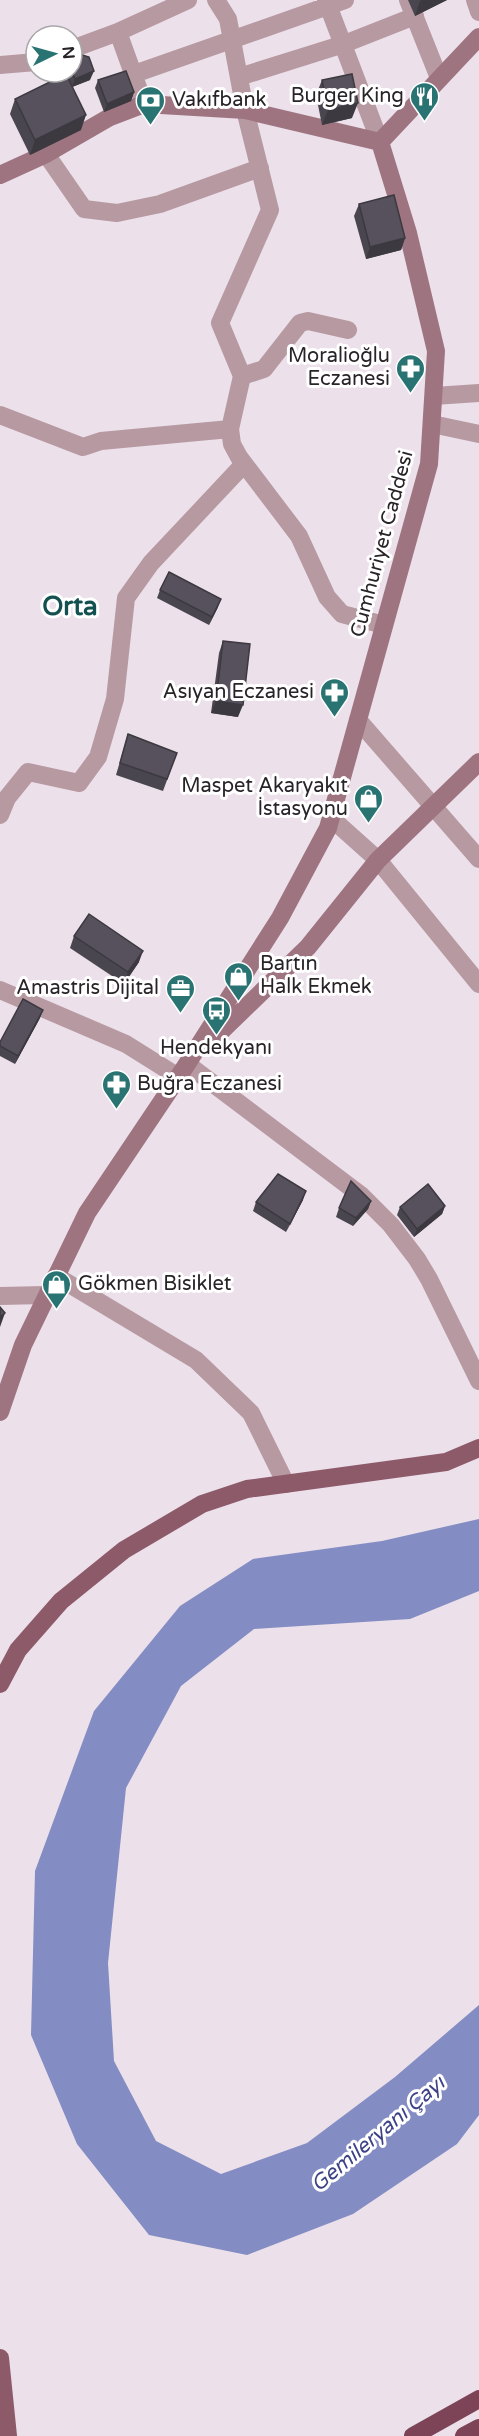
<svg xmlns="http://www.w3.org/2000/svg" width="479" height="2436" font-family="'Varela Round',sans-serif">
<style>
.water{fill:#838cc3}
.lines{fill:none;stroke-linecap:round;stroke-linejoin:round}
.street{stroke:#b799a1;stroke-width:18}
.secondary{stroke:#9f7481;stroke-width:18}
.primary{stroke:#8d5a6a;stroke-width:18}
.highway{stroke:#7d4356;stroke-width:18}
.wall{fill:#4a464f}
.shaded-wall{fill:#3c3940}
.building{fill:#56515c;stroke:#3c3940;stroke-width:1.5}
.labels{text-anchor:middle;dominant-baseline:central;stroke-width:6;stroke-linejoin:round;paint-order:stroke}
.poi-label{font-size:20px;fill:#282327;stroke:#fff;text-anchor:end}
.street-label{font-size:20px;fill:#282327;stroke:#fff}
.water-label{font-size:21px;font-style:italic;fill:#3d4287;stroke:#fff}
.district-label{font-size:26px;font-weight:bold;fill:#135150;stroke:#fff}
</style>
<rect width="100%" height="100%" fill="#ece0ea"/>
<!-- water -->
<path class="water" d="M479,1519V1591L410,1619L254,1629L181,1686L126,1788L108,1963L114,2061L156,2141L221,2174L307,2143L395,2077L479,2005V2115L457,2144L353,2214L247,2255L149,2235L77,2144L31,2035L35,1871L94,1711L180,1606L253,1559L382,1541Z"/>
<g class="lines">
<!-- street -->
<path class="street" d="M216,0L228,19L245,110L270,210L220,323L242,376L230,429L232,444L239,457L299,536L327,597L342,614L384,625
M326,0L380,142
M408,0L439,78
M475,0L479,12
M118,32L144,104
M72,49L118,32L188,0
M0,65L36,62
M134,74L345,0
M239,77L344,44L415,16
M46,154L84,209L117,213L160,204L260,168
M242,376L264,369L300,323L308,321L348,330
M434,396L479,393
M0,415L83,447L101,441L230,429
M432,424L479,434
M358,720L479,859
M0,815L7,798L28,772L79,783L98,757L115,699L126,598L151,563L244,464
M331,818L378,860L479,984
M0,990L126,1044L177,1076
M187,1064L362,1196L391,1225L417,1259L429,1279L479,1381
M56,1276L196,1360L251,1413L286,1484
M0,1296L45,1295"/>
<!-- secondary -->
<path class="secondary" d="M380,142L479,37
M0,175L46,154L110,117L144,104L245,110L380,142
M208,1044L308,947L378,860L479,762
M0,1412L23,1345L87,1213L187,1064L280,918L328,828L429,464L436,351L408,233L380,142"/>
<!-- primary -->
<path class="primary" d="M0,1684L18,1650L61,1601L124,1550L202,1504L247,1489L446,1462L479,1448
M0,2358L8,2436"/>
<!-- highway -->
<path class="highway" d="M413,2436L479,2399
M464,2436L479,2428"/>
</g>
<!-- wall -->
<path class="wall" d="M408,0H447L415,16Z
M66,72H72L90,80L72,87L81,130L30,155L10,114L15,99L69,79Z
M98,80L134,92L131,101L104,112L95,88Z
M322,80L352,118L322,125L316,95Z
M359,204L405,238L401,250L366,259L354,216Z
M160,590L218,607L209,625L157,598Z
M223,641L238,717L211,713L219,653Z
M128,734L177,753L163,791L116,775Z
M74,936L139,962L124,984L70,948Z
M40,1018L15,1064L0,1056V1042Z
M303,1200L286,1232L253,1211L256,1202Z
M371,1201L368,1209L353,1226L336,1217L339,1208Z
M445,1206L442,1214L414,1237L397,1215L400,1207Z"/>
<!-- shaded-wall -->
<path class="shaded-wall" d="M422,0H447L415,16L420,1Z
M94,71L90,80L72,87L75,79Z
M134,92L131,101L104,112L107,104Z
M358,103L352,118L322,125L328,110Z
M86,115L81,130L30,155L35,140Z
M405,238L401,250L366,259L370,247Z
M221,599L218,607L209,625L212,617Z
M216,701L243,705L238,717L211,713Z
M143,951L139,962L124,984L128,972Z
M43,1010L40,1018L15,1064L18,1056Z
M306,1191L303,1200L286,1232L290,1224Z
M371,1201L368,1209L353,1226L356,1218Z
M445,1206L442,1214L414,1237L417,1229Z
M5,1313L0,1327V1317Z"/>
<!-- building -->
<path class="building" d="M79,54L89,57L94,71L75,79L72,72V57Z
M126,71L134,92L107,104L98,80Z
M66,74L86,115L35,140L15,99Z
M352,74L358,103L328,110L322,80Z
M394,195L405,238L370,247L359,204Z
M169,572L221,599L212,617L160,590Z
M223,641L250,644L243,705L216,701Z
M128,734L177,753L167,779L120,763Z
M89,914L143,951L128,972L74,936Z
M23,999L43,1010L18,1056L0,1046V1042Z
M278,1174L306,1191L290,1224L256,1202Z
M351,1181L371,1201L356,1218L339,1208Z
M428,1184L445,1206L417,1229L400,1207Z
M0,1307L5,1313L0,1317Z"/>
<!-- icons -->
<defs>
<symbol id="restaurant-pin" viewBox="-11 -11 22 30"><path d="M0 17L-7.5 6A9.5 9.5 0 1 1 7.5 6Z" fill="#297373" stroke="#fff"/><path d="M-5-6h1v4h1v-4h1v4h1v-4h1v5L-1.5 .5V6h-2V.5L-5-1ZM5-6V6H3V1.5H1.5Q1.5-4 5-6Z" fill="#fff"/></symbol>
<symbol id="bank-pin" viewBox="-11 -11 22 30"><path d="M0 17L-7.5 6A9.5 9.5 0 1 1 7.5 6Z" fill="#297373" stroke="#fff"/><path d="M-6-4H6V4H-6ZM0-2.3a2.3 2.3 0 1 0 0 4.6a2.3 2.3 0 1 0 0-4.6Z" fill="#fff"/></symbol>
<symbol id="pharmacy-pin" viewBox="-11 -11 22 30"><path d="M0 17L-7.5 6A9.5 9.5 0 1 1 7.5 6Z" fill="#297373" stroke="#fff"/><path d="M-2-6h4v4h4v4h-4v4h-4v-4h-4v-4h4Z" fill="#fff"/></symbol>
<symbol id="shop-pin" viewBox="-11 -11 22 30"><path d="M0 17L-7.5 6A9.5 9.5 0 1 1 7.5 6Z" fill="#297373" stroke="#fff"/><path d="M-5-2.5h2.3a2.7 3.5 0 0 1 5.4 0H5L5.5 6h-11ZM-1.5-2.5h3a1.5 2.3 0 0 0-3 0Z" fill="#fff"/></symbol>
<symbol id="office-pin" viewBox="-11 -11 22 30"><path d="M0 17L-7.5 6A9.5 9.5 0 1 1 7.5 6Z" fill="#297373" stroke="#fff"/><path d="M-6-3h4V-5.5h4V-3h4V5H-6ZM-1-4.5V-3h2v-1.5ZM-6 0V1H6V0Z" fill="#fff"/></symbol>
<symbol id="bus-pin" viewBox="-11 -11 22 30"><path d="M0 17L-7.5 6A9.5 9.5 0 1 1 7.5 6Z" fill="#297373" stroke="#fff"/><path d="M-5-6H5V4H4V6H2V4H-2V6H-4V4H-5ZM-3.5-4V0h7V-4ZM-3.5 1.2v1.5H-2V1.2ZM2 1.2v1.5H3.5V1.2Z" fill="#fff"/></symbol>
</defs>
<g fill-rule="evenodd">
<use href="#restaurant-pin" x="408" y="80" width="33" height="45"/>
<use href="#bank-pin" x="134" y="84" width="33" height="45"/>
<use href="#pharmacy-pin" x="394" y="352" width="33" height="45"/>
<use href="#pharmacy-pin" x="318" y="676" width="33" height="45"/>
<use href="#shop-pin" x="352" y="782" width="33" height="45"/>
<use href="#shop-pin" x="222" y="960" width="33" height="45"/>
<use href="#office-pin" x="164" y="972" width="33" height="45"/>
<use href="#bus-pin" x="200" y="994" width="33" height="45"/>
<use href="#pharmacy-pin" x="100" y="1068" width="33" height="45"/>
<use href="#shop-pin" x="40" y="1268" width="33" height="45"/>
</g>
<g class="labels">
<!-- poi labels -->
<g class="poi-label">
<text x="404" y="96">Burger King</text>
<text x="172" y="100" text-anchor="start">Vakıfbank</text>
<text x="390" y="356">Moralioğlu<tspan x="390" dy="23">Eczanesi</tspan></text>
<text x="314" y="692">Asıyan Eczanesi</text>
<text x="348" y="786">Maspet Akaryakıt<tspan x="348" dy="23">İstasyonu</tspan></text>
<text x="260" y="964" text-anchor="start">Bartın<tspan x="260" dy="23">Halk Ekmek</tspan></text>
<text x="159" y="988">Amastris Dijital</text>
<text x="216" y="1048" text-anchor="middle">Hendekyanı</text>
<text x="137" y="1084" text-anchor="start">Buğra Eczanesi</text>
<text x="78" y="1284" text-anchor="start">Gökmen Bisiklet</text>
</g>
<!-- street labels -->
<g class="street-label">
<text transform="translate(382 544) rotate(-75)">Cumhuriyet Caddesi</text>
</g>
<!-- water labels -->
<g class="water-label">
<text transform="translate(378 2134) rotate(-40)">Gemileryanı Çayı</text>
</g>
<!-- district labels -->
<g class="district-label">
<text x="70" y="606">Orta</text>
</g>
</g>
<!-- north arrow -->
<g transform="translate(54 54) rotate(85)"><circle r="28" fill="#ffffff" stroke="#a9a7a9" stroke-width="1.5"/>
<path d="M0-4.5L10 22L0 15L-10 22Z" fill="#297373"/>
<text y="-9" font-size="16" font-weight="bold" text-anchor="middle" fill="#282327">N</text>
</g>
</svg>
